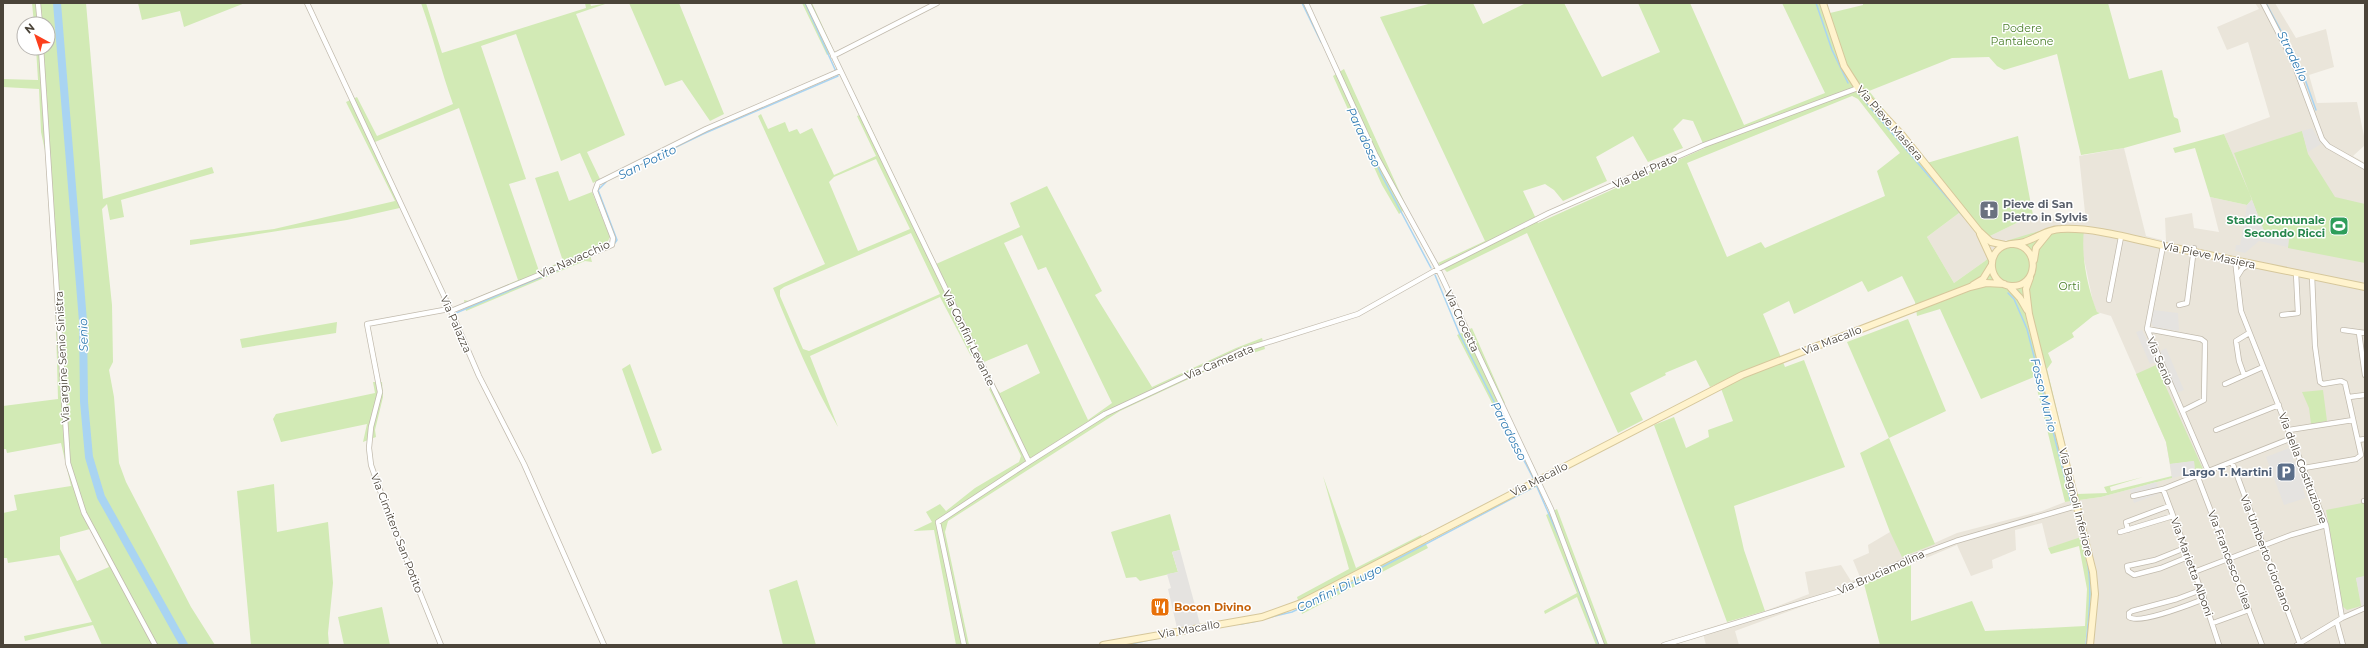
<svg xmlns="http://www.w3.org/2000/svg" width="2368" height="648" font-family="Montserrat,sans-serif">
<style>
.residential{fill:#eae5da}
.green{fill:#d2eab5;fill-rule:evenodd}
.parking{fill:#e5e3e0}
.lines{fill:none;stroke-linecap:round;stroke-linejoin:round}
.stream{stroke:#a9d4f2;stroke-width:1.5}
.river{stroke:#a9d4f2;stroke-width:8}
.street-casing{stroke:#c2bbae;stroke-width:6}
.secondary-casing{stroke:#d6c79b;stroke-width:8}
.street{stroke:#fff;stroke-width:4.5}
.secondary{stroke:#fff3cd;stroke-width:6}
.labels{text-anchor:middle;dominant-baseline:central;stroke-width:3;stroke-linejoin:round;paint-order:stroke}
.park-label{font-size:11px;fill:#4a7f2a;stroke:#fff}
.street-label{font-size:11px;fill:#4b4439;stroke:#fff}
.worship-label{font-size:11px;font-weight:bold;fill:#5b616d;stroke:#fff;text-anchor:start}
.leisure-label{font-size:11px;font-weight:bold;fill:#27864d;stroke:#fff;text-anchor:end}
.service-label{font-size:11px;font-weight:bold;fill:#4e5e75;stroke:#fff;text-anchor:end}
.food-label{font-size:11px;font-weight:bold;fill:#c56008;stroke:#fff;text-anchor:start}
.water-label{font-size:12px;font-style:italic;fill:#2e7ab2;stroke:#fff}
</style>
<rect width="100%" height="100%" fill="#f6f3ec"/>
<!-- residential -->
<path class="residential" d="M2255,3H2275L2296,38L2326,29L2334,67L2309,75L2317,103L2357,102L2365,141V145L2353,156L2365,163V645H2085L2091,594L2089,574L2081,538L2048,548L2042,523L2015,530L2016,550L1992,560L1993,568L1971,576L1957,545L1864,584L1735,631L1739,645H1706L1702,630L1765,611L1809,594L1805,572L1841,565L1851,581L1860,577L1853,560L1869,553L1868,545L1890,532L1903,557L1957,533L2042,511L2065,502L2101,497L2172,478L2166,442L2111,316L2097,312L2093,302L2082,249L2006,240L1985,261L1954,283L1927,237L1959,213L1988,237L2033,215L2086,222L2079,156L2124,148L2146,236L2166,241L2165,218L2192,213L2194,228L2219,232L2210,197L2247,205L2252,199L2224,134L2270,117L2248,42L2227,50L2217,27L2259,9Z"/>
<!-- green -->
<path class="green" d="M32,3H86L103,199L212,167L214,173L121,200L124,217L110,220L107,204L102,209L112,305L113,362L109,370L114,397L119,463L126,482L191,607L215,645H102L93,625L25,641L24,636L92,622L59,555L8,563L7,558H3V513L17,510L14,495L71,486L61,443L7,453L6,449H3V406L58,399L52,183L41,132L39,89L3,87V79L38,80L36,48H48V24H34ZM90,529L109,567L77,581L60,549V537Z
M138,3H245L184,27L180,11L142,20Z
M421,3H426L442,53L586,8L585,3H590L591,6L608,3L576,14L625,135L587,152L600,179L593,183L580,153L561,161L516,34L481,46L526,179L509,184L539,271L563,261L535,178L558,171L569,201L592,192L610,237L607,243L589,251L592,262L585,261L570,267L466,311L464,300L469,301L518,280L459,108L375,142L404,207L347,220L190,245V240L274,229L395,201L346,102L357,97L377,136L453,104C441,71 433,36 421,3Z
M629,3H679L724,114L710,121L682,80L665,86Z
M802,3H812L834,51L827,55Z
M1432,3H1473L1483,24L1526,3H1564L1602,77L1660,52L1638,3H1690L1744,125L1825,93L1782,3H1826L1830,13L1863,5V3H2108L2129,79L2162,70L2174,117L2178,119L2181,132L2124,148L2081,155L2057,54L2004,70L1997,66L1989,57L1952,58L1869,91L1927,163L2018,136L2033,215L1988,237L1959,213L1927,237L1954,283L1985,261L2006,241L2056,226L2084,229C2081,256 2087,286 2097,312L2100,313L2093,316L2072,333L2074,337L2048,353L2052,362L2047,369L2077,494L2107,493L2104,487L2143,477L2110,487L2111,491L2172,476V478L2101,497L2065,502L2034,377L1981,399L1940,309L1917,316L1915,302L1902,276L1868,292L1862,281L1794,314L1789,301L1763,314L1785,367L1804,360L1845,467L1734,506L1744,550L1765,611L1727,622L1654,425L1674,417L1686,448L1709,437L1708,430L1733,421L1719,383L1710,387L1696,360L1665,373L1666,375L1630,393L1643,420L1618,433L1527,233L1447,272L1438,263L1485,241L1380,17ZM1852,96L1858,99L1900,153L1877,171L1885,196L1765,248L1761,242L1727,257L1687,163ZM1683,119L1693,121L1705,148L1538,223L1523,191L1545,184L1554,190L1563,201L1607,181L1596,157L1633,136L1648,162L1683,148L1673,129Z
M1344,69L1407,208L1399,214L1382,185L1333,76Z
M864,113L936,264L1020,227L1010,203L1047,186L1102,291L1095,295L1152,387L1236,348L1262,338L1265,349L1223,363L1120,411L948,521L945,532L969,645H956L934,530L913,531L932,522L926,512L940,504L946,511L975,488L1019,462L1021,456L989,389L995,386L1000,393L1040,373L1027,344L984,362L979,352L971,356L940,297L810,356L838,427C812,383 793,336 773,288L825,264L758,116L761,114L768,129L785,122L789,132L797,129L800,134L812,128L834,175L876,156L857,116ZM876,159L910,229L858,251L829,182L834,177ZM911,233L940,294L809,351L803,349L780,296V290L784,287ZM1022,235L1038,270L1046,267L1112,403L1088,420L1004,243Z
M2302,131L2308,154L2335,197L2365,204V263L2288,248L2289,236L2264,231L2234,153Z
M2224,134L2252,199L2247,205L2210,197L2195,148L2175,153L2173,148Z
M1908,319L1946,411L1889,438L1935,544L1902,557L1890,532L1860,453L1889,438L1847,342Z
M337,322L336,333L242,348L240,339Z
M1472,328L1505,403L1495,409L1457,335Z
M630,364L662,450L652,454L622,369Z
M2156,365L2203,469L2195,472L2194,461L2170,464L2166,442L2136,374Z
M373,382H382L383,397L375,430L376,437L363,442L367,424L281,442L273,419L276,414L375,393Z
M2323,390L2327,421L2311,424L2309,408L2302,392Z
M1323,476L1356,568L1421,535L1428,548L1302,614L1297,597L1349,569Z
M274,484L277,532L328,522L333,583L328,633L329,645H251L237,491Z
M2362,503L2365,504V576L2356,578L2361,606L2347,610L2342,606L2326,510Z
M1557,509L1608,645H1596L1577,597L1545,614L1544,611L1577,593L1546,515Z
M1170,514L1180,550L1172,552L1178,572L1140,581L1136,577L1126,578L1111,532Z
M2081,537L2089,574L2091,594L2085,645H1880L1864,584L1911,565V621L1972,601L1985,631L2085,626L2087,589L2079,546L2051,554L2048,548Z
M797,580L816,645H783L769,590Z
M382,607L390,645H344L338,617Z"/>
<!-- parking -->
<path class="parking" d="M2312,128L2321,144L2308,152L2302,131Z
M2252,200L2264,231L2289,236L2288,247L2259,241L2245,253L2235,251L2236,245H2240L2247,205Z
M2153,310L2178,313L2179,331L2154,327L2150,322Z
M2142,330L2157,362L2150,364L2136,332Z
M2166,348L2184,390L2177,393L2159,352Z
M2289,448L2305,487L2303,489L2306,498L2284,505L2266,457Z
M2194,461L2195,472L2172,478L2170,464Z
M2156,482L2160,493L2134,503L2130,490Z
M1180,550L1200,624L1177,628L1168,589L1171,588L1167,574L1178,572L1172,552Z
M2365,576V605L2362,606L2356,578Z"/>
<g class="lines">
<!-- stream -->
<path class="stream" d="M1302,3L1321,42
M1816,3L1832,50L1848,83
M2266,3L2301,68L2316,110
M1857,92L1963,216
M1363,133L1381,174L1431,268
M614,177L703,134L838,76L805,3
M606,182L598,190L617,240L612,247
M1435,275L1460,335L1533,478
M2008,293L2014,299L2027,329L2071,502
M456,313L572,264
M1537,487L1561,542
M2086,556C2093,586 2089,614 2086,645
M1567,559L1599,645
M1267,618L1292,612L1346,586L1536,486
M1241,624L1257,621
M1126,645L1163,637"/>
<!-- river -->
<path class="river" d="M57,3L83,321L84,402L89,457L101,497L184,645"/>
<defs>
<path id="street" d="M38,3L40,24
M307,3L451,311L479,376L524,464L604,645
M808,3L1029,462L938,522L964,645
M1306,3L1375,154L1438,269L1551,509L1602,645
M2263,3L2293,61L2322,139L2328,146L2365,167
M41,48L68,463L84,513L155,645
M833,56L937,3
M2163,246L2147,329L2208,471
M2235,260L2241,311L2326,525L2342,618
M2237,277L2242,269L2250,263
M2109,300L2121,237
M2179,305L2187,303L2194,248
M451,311L612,245L613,238L595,191L598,183L706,129L840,71
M2282,315L2298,313L2296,273
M2147,329L2201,339L2205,342L2204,400L2182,411
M2343,330L2365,333
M2359,333L2365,375
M2244,375L2239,361L2236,341L2249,333
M2225,384L2263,367
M2349,397L2365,395
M2216,430L2279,405
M2289,430L2353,420
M2358,440L2365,439
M1029,462L1105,414L1240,351L1358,314L1438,269L1549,213L1704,145L1858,88
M2232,462L2300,644
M2304,468L2356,459L2361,455L2345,383L2341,381L2323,384L2320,382L2315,346L2312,276
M2197,475L2262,645
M2163,489L2201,590L2219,645
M2133,496L2163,489L2292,438
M2364,501H2365
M2128,530L2126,522L2169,506
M2120,532L2173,516
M2185,548L2155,560L2127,566L2128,571L2134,575L2161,568L2188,557
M2194,572L2291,535L2326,525
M2201,590L2177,599L2132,611L2129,613V617C2139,625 2191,604 2204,599
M2213,623L2249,610
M2337,623L2343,645
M441,645L391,521L371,465L369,448L371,427L380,392L367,324L449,309
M1664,645L1844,590L1913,557L1956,541L2076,506
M2297,645L2342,618L2365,608"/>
<path id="secondary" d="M1823,3L1844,66L1858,88L1902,135L1979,231L1991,242L2005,245
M1980,234L1992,260
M2014,244C2041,247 2038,288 2011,286C1988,284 1985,252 2006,245C2012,243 2018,244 2024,242C2037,238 2047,229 2061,229C2096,227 2140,241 2175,248C2238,261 2302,274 2365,287
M2034,260L2036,248L2049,232
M2030,278L2026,289L2029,314L2093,572L2095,594L2090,645
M1973,285L1983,279L1991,266
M2009,286L2020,298L2027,310
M1103,645L1262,617L1301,603L1742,375L1970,287L1986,283L2004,284"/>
</defs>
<!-- street casing -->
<use href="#street" class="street-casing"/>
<!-- secondary casing -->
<use href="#secondary" class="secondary-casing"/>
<!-- street -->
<use href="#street" class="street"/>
<!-- secondary -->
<use href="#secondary" class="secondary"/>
</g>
<!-- icons -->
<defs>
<symbol id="church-square" viewBox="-11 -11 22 22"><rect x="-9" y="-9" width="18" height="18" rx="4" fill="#6b7280" stroke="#fff"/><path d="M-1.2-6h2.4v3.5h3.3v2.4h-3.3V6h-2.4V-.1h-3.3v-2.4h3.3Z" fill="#fff"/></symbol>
<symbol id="stadium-square" viewBox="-11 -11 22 22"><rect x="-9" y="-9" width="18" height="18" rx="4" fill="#2e9e5b" stroke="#fff"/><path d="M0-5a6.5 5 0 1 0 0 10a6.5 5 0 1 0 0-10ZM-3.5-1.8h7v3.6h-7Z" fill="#fff"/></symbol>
<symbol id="parking-square" viewBox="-11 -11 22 22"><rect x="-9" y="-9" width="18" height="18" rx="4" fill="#5c6f8a" stroke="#fff"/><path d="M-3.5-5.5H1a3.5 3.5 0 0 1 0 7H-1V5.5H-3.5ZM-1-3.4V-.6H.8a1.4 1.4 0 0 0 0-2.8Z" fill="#fff"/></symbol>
<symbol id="restaurant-square" viewBox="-11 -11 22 22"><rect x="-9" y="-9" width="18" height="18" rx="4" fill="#e8710a" stroke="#fff"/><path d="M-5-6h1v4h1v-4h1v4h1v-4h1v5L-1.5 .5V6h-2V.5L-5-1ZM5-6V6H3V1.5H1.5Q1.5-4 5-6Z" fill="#fff"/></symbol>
</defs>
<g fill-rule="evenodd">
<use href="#church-square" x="1978" y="199" width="22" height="22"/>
<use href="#stadium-square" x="2328" y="215" width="22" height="22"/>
<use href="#parking-square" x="2275" y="461" width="22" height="22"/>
<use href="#restaurant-square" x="1149" y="596" width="22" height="22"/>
</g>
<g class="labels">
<!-- park labels -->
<g class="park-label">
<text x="2022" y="28">Podere<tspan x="2022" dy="13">Pantaleone</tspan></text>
<text x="2069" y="286">Orti</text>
</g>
<!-- street labels -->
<g class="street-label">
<text transform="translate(1890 123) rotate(49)">Via Pieve Masiera</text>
<text transform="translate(1645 171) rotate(-24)">Via del Prato</text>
<text transform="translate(2209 255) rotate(12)">Via Pieve Masiera</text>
<text transform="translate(574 259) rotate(-24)">Via Navacchio</text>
<text transform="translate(1462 321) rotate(65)">Via Crocetta</text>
<text transform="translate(456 324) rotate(66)">Via Palazza</text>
<text transform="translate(969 338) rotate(64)">Via Confini Levante</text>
<text transform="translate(1832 340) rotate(-21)">Via Macallo</text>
<text transform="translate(62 357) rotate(-93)">Via argine Senio Sinistra</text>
<text transform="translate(2160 361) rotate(67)">Via Senio</text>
<text transform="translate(1219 362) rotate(-23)">Via Camerata</text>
<text transform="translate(2303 468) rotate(69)">Via della Costituzione</text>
<text transform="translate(1539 479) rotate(-27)">Via Macallo</text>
<text transform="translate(2076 502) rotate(76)">Via Bagnoli Inferiore</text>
<text transform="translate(397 533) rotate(69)">Via Cimitero San Potito</text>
<text transform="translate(2266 553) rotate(69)">Via Umberto Giordano</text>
<text transform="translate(2230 560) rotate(69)">Via Francesco Cilea</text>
<text transform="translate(2192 567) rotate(70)">Via Marietta Alboni</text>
<text transform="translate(1881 572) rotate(-24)">Via Bruciamolina</text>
<text transform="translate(1189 629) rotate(-10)">Via Macallo</text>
</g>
<!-- worship labels -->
<g class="worship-label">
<text x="2003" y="204">Pieve di San<tspan x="2003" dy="13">Pietro in Sylvis</tspan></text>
</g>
<!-- leisure labels -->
<g class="leisure-label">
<text x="2325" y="220">Stadio Comunale<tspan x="2325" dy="13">Secondo Ricci</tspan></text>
</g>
<!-- service labels -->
<g class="service-label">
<text x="2272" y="472">Largo T. Martini</text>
</g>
<!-- food labels -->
<g class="food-label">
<text x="1174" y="607">Bocon Divino</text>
</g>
<!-- water labels -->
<g class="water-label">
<text transform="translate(2293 56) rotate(64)">Stradello</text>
<text transform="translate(1364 137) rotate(65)">Paradosso</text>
<text transform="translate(647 162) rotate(-26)">San Potito</text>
<text transform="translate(83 335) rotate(-91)">Senio</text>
<text transform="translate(2044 395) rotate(76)">Fosso Munio</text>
<text transform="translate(1509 431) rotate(63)">Paradosso</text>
<text transform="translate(1339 588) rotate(-26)">Confini Di Lugo</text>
</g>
</g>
<!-- border -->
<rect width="2368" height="648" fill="none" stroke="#4b4439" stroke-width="8"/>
<!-- north arrow -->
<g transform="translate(36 36) rotate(320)"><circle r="19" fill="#ffffff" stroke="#b7b4b0"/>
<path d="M0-3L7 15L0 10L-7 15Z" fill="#fc3f1d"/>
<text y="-6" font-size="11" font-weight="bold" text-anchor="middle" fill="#4b4439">N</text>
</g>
</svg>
